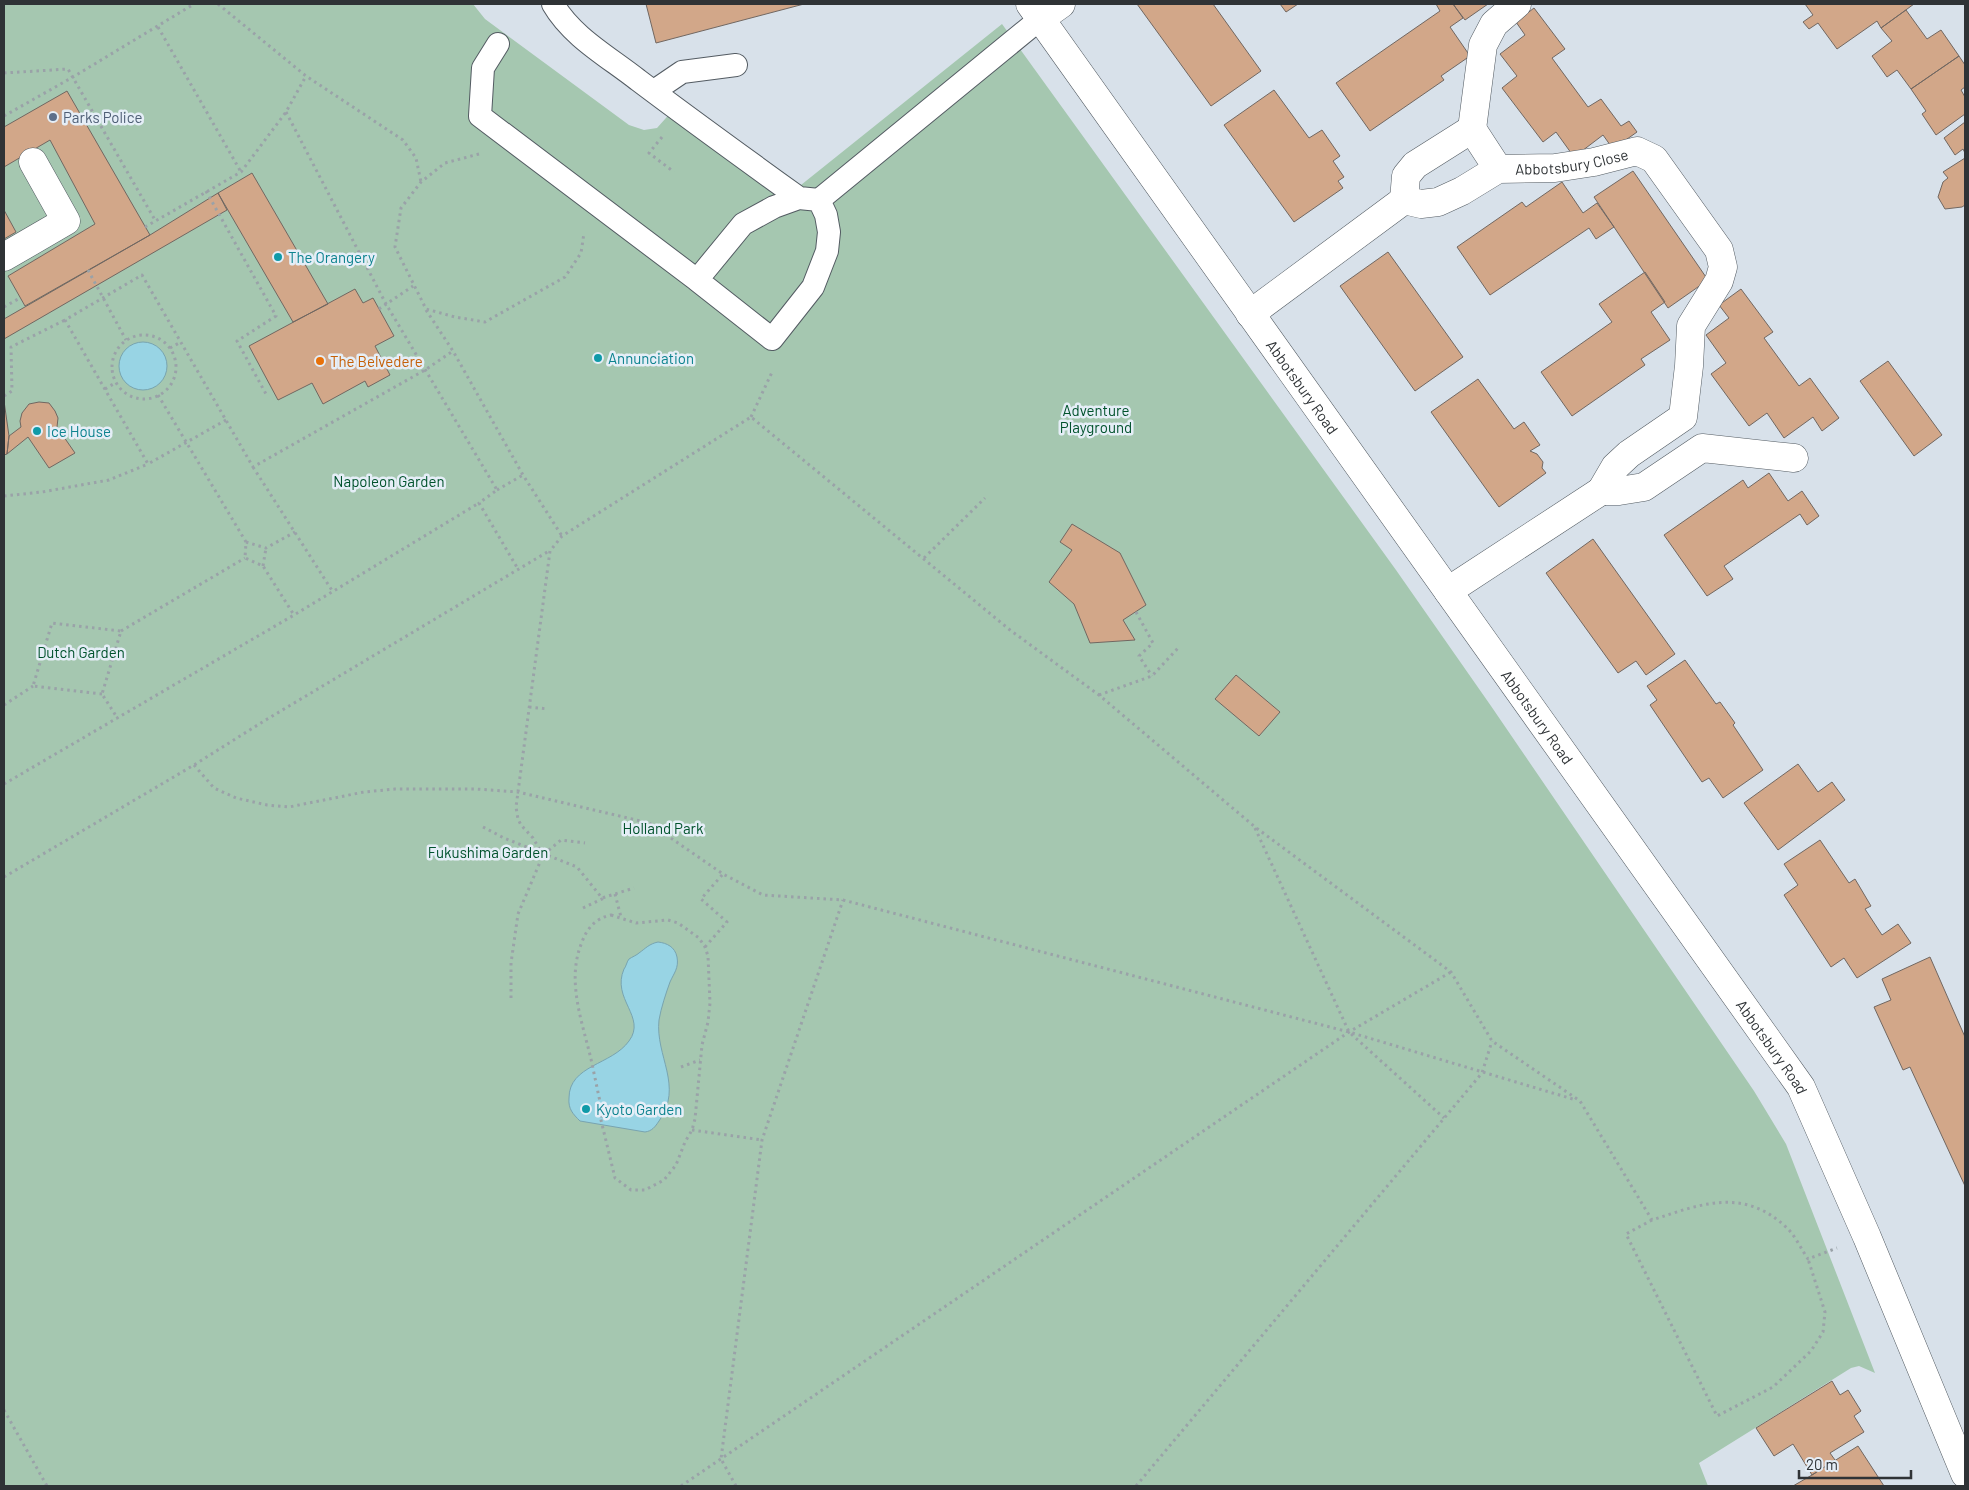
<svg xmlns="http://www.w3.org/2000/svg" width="1969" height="1490" font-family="Barlow,sans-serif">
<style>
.green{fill:#a5c7b0}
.water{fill:#98d4e4;stroke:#78a4b0}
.building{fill:#d2a789;stroke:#716761}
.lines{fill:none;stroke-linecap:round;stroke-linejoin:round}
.lane-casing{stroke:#535b62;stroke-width:24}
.street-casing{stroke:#535b62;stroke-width:29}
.path{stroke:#9aa2a8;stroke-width:3;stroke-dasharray:2.5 4;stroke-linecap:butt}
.lane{stroke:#fff;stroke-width:22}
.street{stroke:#fff;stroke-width:28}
.service-dot{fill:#5c6f8a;stroke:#e5eef7;stroke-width:2}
.culture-dot{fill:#0f9aa8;stroke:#e5eef7;stroke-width:2}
.food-dot{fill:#e8710a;stroke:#e5eef7;stroke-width:2}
.labels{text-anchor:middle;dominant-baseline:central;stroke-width:5;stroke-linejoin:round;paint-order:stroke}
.service-label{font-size:15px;fill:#4e5e75;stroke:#e5eef7;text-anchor:start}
.street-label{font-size:15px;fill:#2f3336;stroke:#e5eef7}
.culture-label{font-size:15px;fill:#0d838f;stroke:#e5eef7;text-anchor:start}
.food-label{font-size:15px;fill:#c56008;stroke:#e5eef7;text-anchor:start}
.park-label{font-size:15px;fill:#00522c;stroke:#e5eef7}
</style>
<rect width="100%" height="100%" fill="#d8e1ea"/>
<!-- green -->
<path class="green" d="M4,4H473L485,19L629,125L644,130L657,128L682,100L801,185L1002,24L1396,570L1491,706L1754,1091L1786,1144L1875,1373L1859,1366L1851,1368L1699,1463L1708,1486H4Z"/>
<!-- water -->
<path class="water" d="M119 366a24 24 0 1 1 48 0a24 24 0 1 1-48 0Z
M658,942C667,943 675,947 677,957C679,968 674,973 670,982C666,993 661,1008 659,1020C655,1056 684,1086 659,1121C655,1127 652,1131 645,1132L580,1121C573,1114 568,1109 569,1098C569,1065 612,1065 629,1041C647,1017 611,999 624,969C626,967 627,961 629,959C632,957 637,955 639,953C646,948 649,944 658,942Z"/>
<!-- building -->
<path class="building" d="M646,4H804L656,43Z
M1137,4H1213L1261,71L1211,106Z
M1280,4H1298L1286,12Z
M1436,4H1453L1463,18L1450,27L1470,56L1441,76L1444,80L1370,131L1336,83L1440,11Z
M1453,4H1488L1465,20Z
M1805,4H1914L1881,28L1877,21L1837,49L1818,23L1809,29L1803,22L1813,15Z
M1534,8L1565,49L1552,58L1588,107L1601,99L1621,126L1629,121L1637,132L1613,149L1603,135L1574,157L1556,132L1543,142L1502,88L1517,76L1500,54L1525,35L1516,22Z
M1906,10L1927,39L1941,30L1959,56L1911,89L1897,70L1887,77L1872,56L1892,41L1881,28Z
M1959,56L1965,65V87L1961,90L1965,97V114L1936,135L1922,114L1926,111L1911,89Z
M1274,90L1309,138L1322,130L1340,156L1333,161L1344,177L1338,181L1343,188L1294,222L1224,125Z
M67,91L150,235L25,306L8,276L95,224L50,140L4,167V127Z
M1965,122V153L1963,149L1955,155L1944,138Z
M1965,158V205L1962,207L1945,209L1938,197L1943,182L1948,178L1943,172Z
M1633,171L1708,280L1668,308L1594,197Z
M252,173L328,304L293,322L218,193Z
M1562,182L1583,213L1597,203L1614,227L1596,239L1589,228L1490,295L1457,247L1522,202L1526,207Z
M218,193L227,210L4,339V319L150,235Z
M4,210L16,232L4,239Z
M1388,252L1463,357L1415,391L1340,286Z
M1645,272L1665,302L1651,312L1670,340L1641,359L1645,365L1572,416L1541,372L1612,322L1599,304Z
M355,289L363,303L373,298L394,336L375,346L390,375L368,387L365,381L323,404L312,383L278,400L249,346Z
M1741,289L1773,332L1764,338L1799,386L1810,378L1839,418L1822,431L1813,417L1784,438L1767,413L1749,426L1711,374L1726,363L1706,335L1729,318L1719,305Z
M1888,361L1942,435L1914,456L1860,381Z
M1478,379L1514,429L1524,422L1540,445L1530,451L1537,454L1543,462L1542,468L1546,473L1499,507L1431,412Z
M4,401L9,436L7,454L4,455Z
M39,402L49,403L55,411L58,418L57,427L75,453L49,468L28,437L7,454L9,436L21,427L20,421L22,413L29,404Z
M1769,473L1788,501L1802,491L1819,516L1807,525L1800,514L1724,566L1733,579L1707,596L1664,535L1743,480L1748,488Z
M1072,524L1120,553L1146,605L1123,620L1135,640L1090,643L1074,604L1049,582L1072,550L1060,542Z
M1593,539L1675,654L1646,675L1636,661L1618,673L1546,573Z
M1685,660L1716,704L1720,702L1735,723L1733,725L1763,770L1723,798L1709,778L1702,782L1650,705L1657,700L1647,686Z
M1236,675L1280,712L1259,736L1215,699Z
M1798,764L1818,792L1832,782L1845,800L1778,850L1744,803Z
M1820,840L1849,883L1855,879L1871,906L1865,909L1882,935L1898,924L1911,943L1857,978L1844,958L1831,967L1784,895L1798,885L1784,864Z
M1930,957L1965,1037V1186L1910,1067L1903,1070L1874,1007L1891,1000L1882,979Z
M1832,1381L1840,1395L1848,1390L1861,1411L1854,1416L1864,1432L1830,1453L1835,1460L1812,1475L1793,1444L1774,1456L1756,1428Z
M1858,1446L1884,1486H1793L1812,1475Z"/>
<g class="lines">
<defs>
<path id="lane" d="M553,4C572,37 609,57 638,80C691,120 745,159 799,198
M498,44L483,68L480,116L697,280
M654,91L682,72L736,65
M799,198L819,200L826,215L829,232L827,251L813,287L772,339L697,280L743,224L774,207Z
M819,200L1040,19"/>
<g id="street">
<path id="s1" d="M1030,4L1801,1087L1867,1237L1965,1474"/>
<path id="s2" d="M1517,4L1494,24L1483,45L1472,129L1415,165L1406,176L1404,200L1421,204L1438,202L1462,191L1498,169L1555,168L1594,162L1637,151L1654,159L1719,250L1723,267L1719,281L1691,326L1689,366L1683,417L1629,454L1615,467L1601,491H1619L1644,487L1702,448L1794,458"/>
<path d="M1040,19L1061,4"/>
<path d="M1472,129L1498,169"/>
<path d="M4,257L66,221L33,162"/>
<path d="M1250,314L1404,200"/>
<path d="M1448,591L1601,491"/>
</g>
</defs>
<!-- lane casing -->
<use href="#lane" class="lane-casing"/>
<!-- street casing -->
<use href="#street" class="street-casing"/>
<!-- path -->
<path class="path" d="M218,4L306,76L403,140L416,158L421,182
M158,27L241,172
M4,73L68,69L155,220
M286,112L386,304L497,490L479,503L518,569
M4,116L73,77L194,4
M662,137L649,153L674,172
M479,154L445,163L421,182L401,208L395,247L426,309L455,317L485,322L565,277L581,253L584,233
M206,191L276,316L237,341L266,394
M145,227L241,172L286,112L306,76
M88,270L126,340
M4,307L20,298
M379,309L413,286
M426,310L453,351L523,475L562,536
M112 367a32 32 0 1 1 64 0a32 32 0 1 1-64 0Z
M170,348L181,342
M105,389L115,383
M158,395L246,542L245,558L263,566L294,615
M4,396L12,391L11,347L65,320
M751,417L773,370
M226,420L148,464L65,320L142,275L253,467L425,370L453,351
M253,467L333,592
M497,490L523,475
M4,496L42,492L109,480L148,464
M246,542L266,548L295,532
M924,558L985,498
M263,566L266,548
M1136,612L1153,643L1139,656L1152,676
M121,631L245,558
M102,694L33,686L52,623L121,631L102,694L118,719
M1099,695L1152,676L1179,647
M4,705L33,686
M529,707L548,709
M194,765L214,788L236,798L267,805L289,807L364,792L395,789H476L518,792L649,823L723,874L763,895L843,900L1349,1032L1576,1100
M4,784L294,615L479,503
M483,827L504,838L577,867L602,898L634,888
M1255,828L1349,1032L1444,1118
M543,855L533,838L521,825L518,819L516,807L550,551L562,536L751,417L1010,630L1099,695L1255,827L1451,972L1492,1041L1580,1101L1652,1220C1701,1204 1743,1187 1786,1227C1795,1235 1801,1249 1808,1259L1837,1248
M4,877L194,765L264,721L549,551
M615,894L621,917
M583,908L604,898
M611,915L636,923L668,920L678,923L699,938L705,947L708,956L710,1003L708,1022L702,1045L695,1119L692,1130L685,1142L676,1165L664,1180L645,1190H631L615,1178L600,1116H603C599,1097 595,1078 591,1059C582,1021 566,980 582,942C587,928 596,918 611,915Z
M705,947L727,922L701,899L723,874
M511,998V963L518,914L543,855L561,840L585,843
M681,1067L700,1060
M692,1130L762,1140
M1652,1220L1626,1234L1717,1416L1773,1387L1811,1351L1823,1332L1825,1312L1808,1259
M4,1410L47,1486
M681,1486L1349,1032L1451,972
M736,1486L721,1459L762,1140L843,900
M1136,1486L1482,1073L1492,1041"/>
<!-- lane -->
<use href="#lane" class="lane"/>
<!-- street -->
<use href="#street" class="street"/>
</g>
<!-- markers -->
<circle class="service-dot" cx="53" cy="117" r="5"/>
<g class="culture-dot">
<circle cx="278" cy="257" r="5"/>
<circle cx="598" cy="358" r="5"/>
<circle cx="37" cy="431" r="5"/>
<circle cx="586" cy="1109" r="5"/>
</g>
<circle class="food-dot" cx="320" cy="361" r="5"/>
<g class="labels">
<!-- service labels -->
<g class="service-label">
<text x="63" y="117">Parks Police</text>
</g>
<!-- street labels -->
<g class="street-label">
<text stroke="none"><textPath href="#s2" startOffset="422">Abbotsbury Close</textPath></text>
<text stroke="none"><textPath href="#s1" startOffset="470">Abbotsbury Road</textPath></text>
<text stroke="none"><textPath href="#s1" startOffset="875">Abbotsbury Road</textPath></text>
<text stroke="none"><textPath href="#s1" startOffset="1280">Abbotsbury Road</textPath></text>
</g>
<!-- culture labels -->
<g class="culture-label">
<text x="288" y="257">The Orangery</text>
<text x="608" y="358">Annunciation</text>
<text x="47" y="431">Ice House</text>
<text x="596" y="1109">Kyoto Garden</text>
</g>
<!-- food labels -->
<g class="food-label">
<text x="330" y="361">The Belvedere</text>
</g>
<!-- park labels -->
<g class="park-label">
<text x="1096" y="410">Adventure<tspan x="1096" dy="17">Playground</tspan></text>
<text x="389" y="481">Napoleon Garden</text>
<text x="81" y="652">Dutch Garden</text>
<text x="663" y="828">Holland Park</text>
<text x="488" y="852">Fukushima Garden</text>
</g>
</g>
<!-- border -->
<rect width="1969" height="1490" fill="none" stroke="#2f3336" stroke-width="10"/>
<!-- scale -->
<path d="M1799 1470v8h112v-8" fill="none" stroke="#2f3336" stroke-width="2.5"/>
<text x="1806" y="1470" font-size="15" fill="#2f3336" stroke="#e5eef7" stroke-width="4" paint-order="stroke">20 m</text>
</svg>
